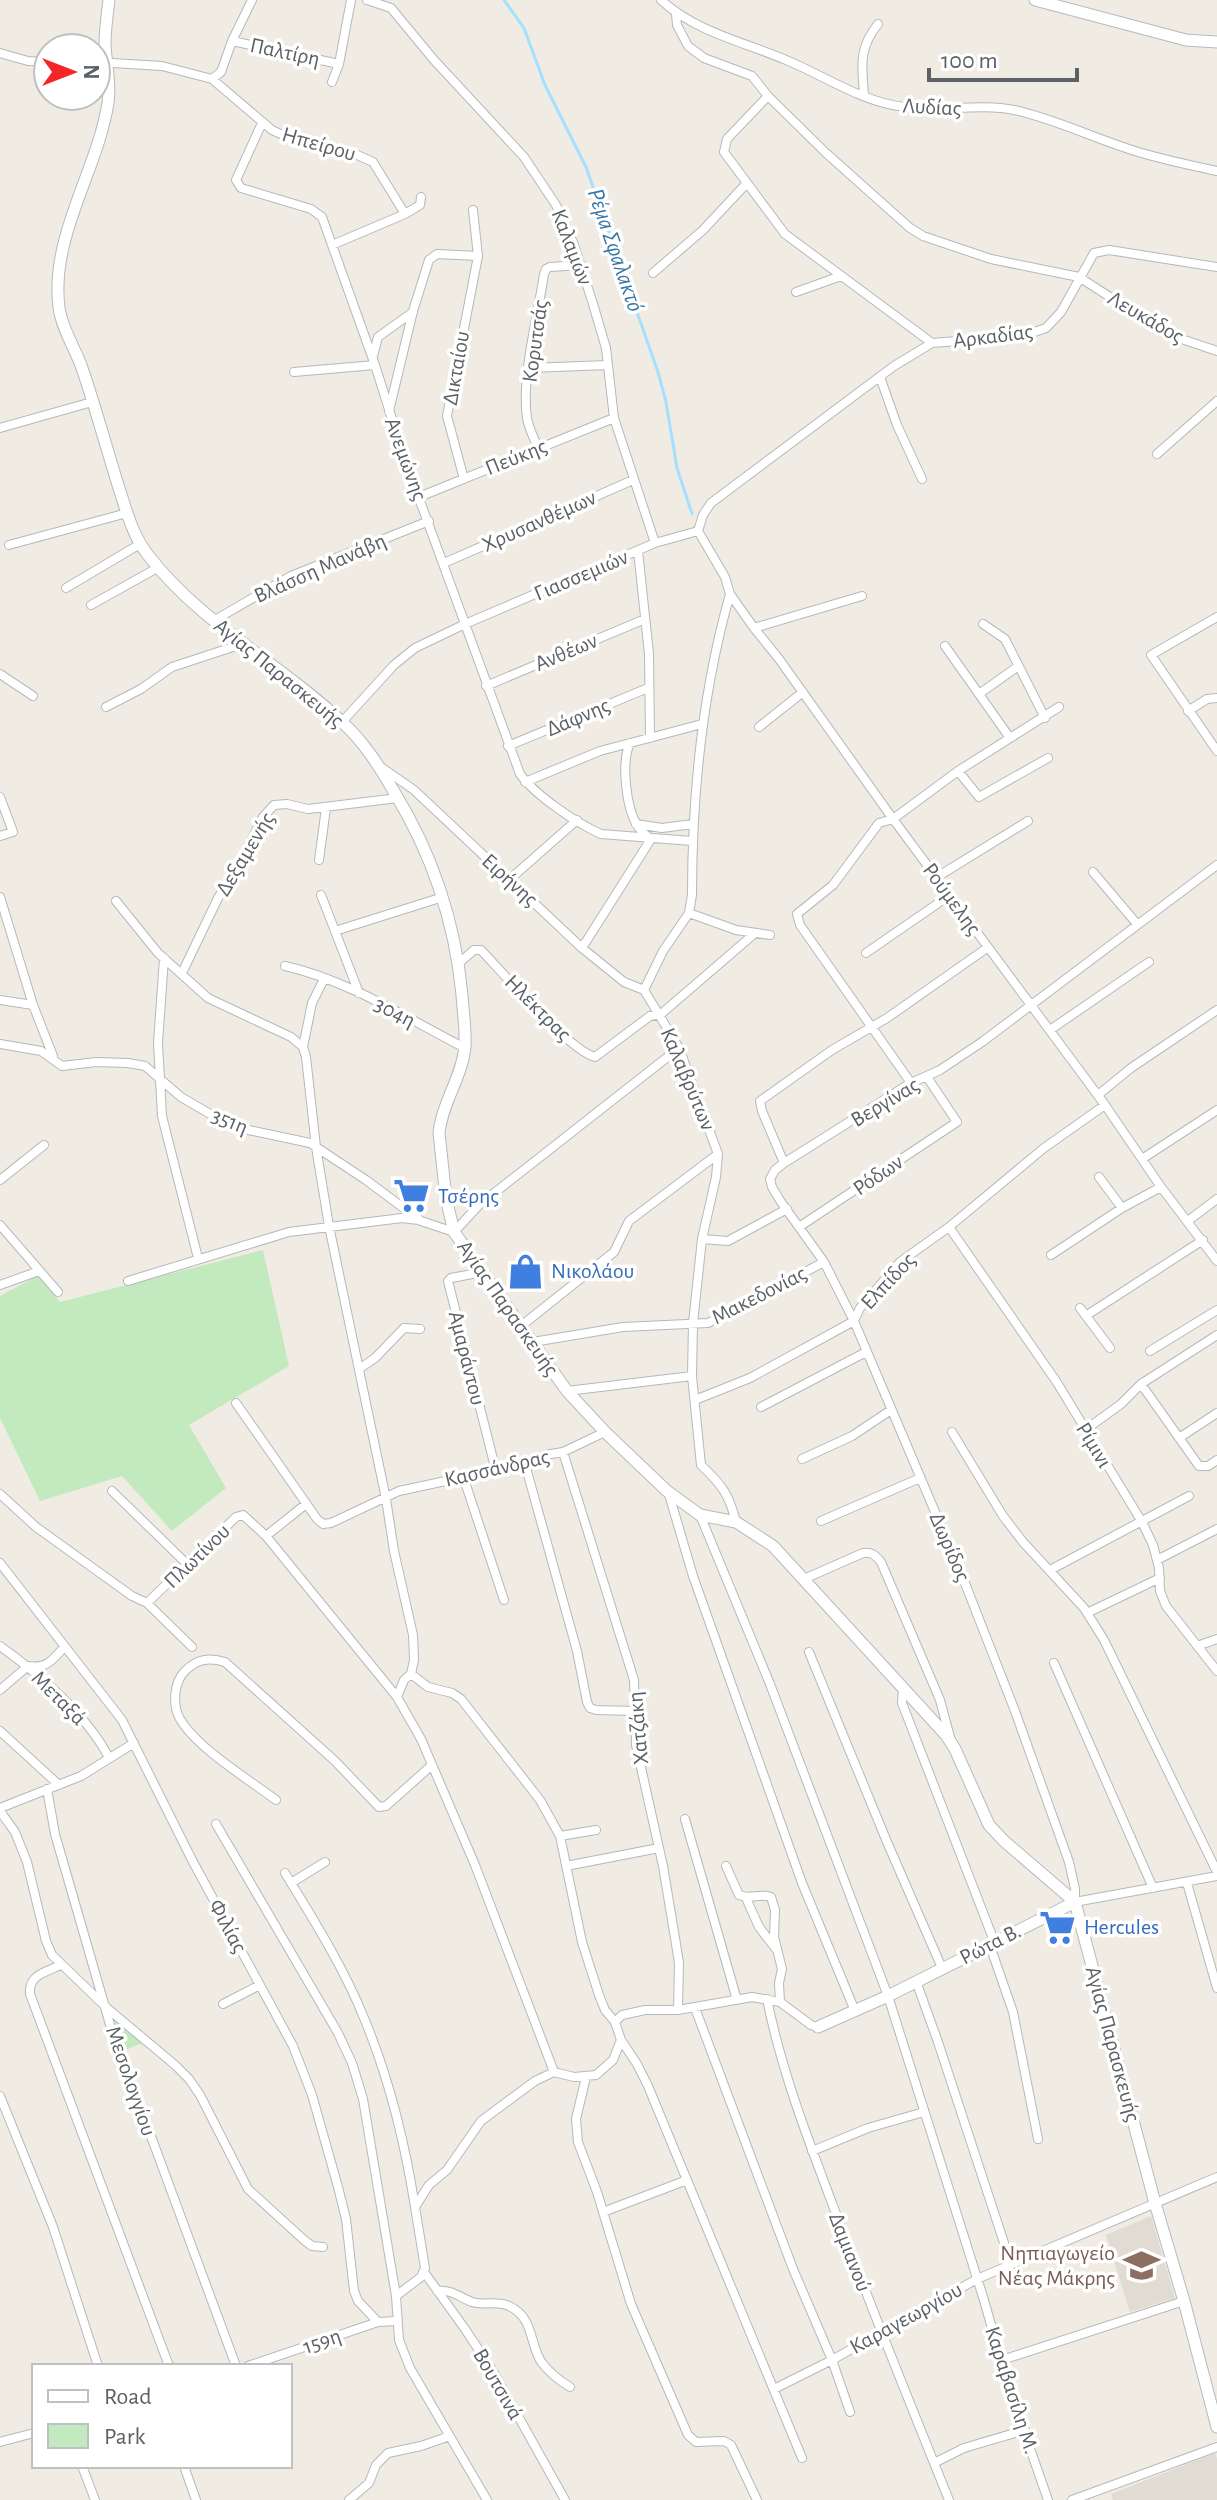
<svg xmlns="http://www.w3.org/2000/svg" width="1217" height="2500" font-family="'Alegreya Sans',sans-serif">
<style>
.education{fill:#e0dbd3}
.green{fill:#c3e9bf}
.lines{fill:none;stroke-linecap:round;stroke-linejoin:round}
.stream{stroke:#a5e0ff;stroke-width:3}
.street-casing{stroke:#b5b8bc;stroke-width:10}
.secondary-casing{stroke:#b6babf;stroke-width:13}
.street{stroke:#fff;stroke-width:8}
.secondary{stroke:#fff;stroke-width:11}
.labels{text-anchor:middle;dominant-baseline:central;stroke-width:7;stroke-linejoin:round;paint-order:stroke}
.street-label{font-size:22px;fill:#5c6166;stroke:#fff}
.shop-label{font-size:22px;fill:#366cbe;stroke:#fff;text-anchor:start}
.education-label{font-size:22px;fill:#785e54;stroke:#fff;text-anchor:end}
.water-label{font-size:24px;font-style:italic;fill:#3577a7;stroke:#fff}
</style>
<rect width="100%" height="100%" fill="#f0ece4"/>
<!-- education -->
<path class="education" d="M1151,2216L1175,2298L1130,2312L1106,2235Z
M1215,2453L1217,2459V2500H1113L1111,2494Z"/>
<!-- green -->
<path class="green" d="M263,1250L289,1366L189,1425L226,1488L172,1531L122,1476L40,1501L0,1418V1296L39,1275L60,1302Z
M114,2020L142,2043L125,2050Z"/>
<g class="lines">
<!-- stream -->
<path class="stream" d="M504,0L524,28L545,85L586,167L658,372L666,402L677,468L692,514"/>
<defs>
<path id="street" d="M367,0L391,8L434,60L524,157L556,205L574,245L593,304L606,348L614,418L655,543
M661,0C696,32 744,42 786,60C825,76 862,102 904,107C939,112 979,103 1014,110C1051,118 1087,135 1123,147C1153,158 1186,164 1217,171
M676,14L677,25L688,46L704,58L752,76L768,96L826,153L910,228L923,236L991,259L1079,277L1167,334L1217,351
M232,41L339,64
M0,53L28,61L48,62
M96,62L162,66L212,79L272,130L287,137L355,154L373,162L405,214L332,245
M212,79L221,72L232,41L252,0
M332,82L339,64L351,0
M864,95C862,66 858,49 878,24
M768,96L727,139L724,152L785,234L932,343
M262,123L236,180L241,188L311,209L322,217L375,365L405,460L520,774C535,795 576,823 601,834L692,841
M405,214L420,205L421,197
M653,273L703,230L746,184
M796,292L841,276
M373,356L378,337L413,312
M529,368L608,365
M294,372L375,365
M880,377L897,425L922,479
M389,411L413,311L429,260L437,254L478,256
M0,428L92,402
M538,448C534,438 529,429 527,418C521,377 538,316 544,274L546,269L550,267L581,265
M1157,454L1217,401
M464,479L447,416L478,256L473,210
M419,497L614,418
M698,531L725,577L730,594L754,628L779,659L893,819L1105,1105L1161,1187L1217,1261
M698,531L703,515L711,503L894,366L932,343L1023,336L1046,328L1061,312L1094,253L1109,250L1217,267
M9,545L127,513
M638,551L649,654L650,738
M444,563L633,480
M66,588L140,544
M91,605L159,567
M1217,617L1151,655L1217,751
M213,621L291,576L429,521
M983,624L1005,639L1045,718
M754,628L862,596
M945,646L1010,738
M0,674L33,696
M486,686L645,619
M979,694L1017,667
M106,707L141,689L172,667L242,644
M1188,711L1207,699L1217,698
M342,722L394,665L415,648L465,624L655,543L698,531
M759,727L803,692
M508,746L648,688
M381,767L414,790L582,948L624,982L644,990
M958,771L979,797L1048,758
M525,782L600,751L702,724
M0,797L13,832L0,836
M636,824L662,828L693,824
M319,860L326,808
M1217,865L982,1042L940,1070L911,1083L784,1163L775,1170L770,1179L772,1187L781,1202L824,1262L854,1321L961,1573L1015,1711L1069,1862L1075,1889V1902L1217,1876
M1093,872L1137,924
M937,877L1028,821
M509,880L577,820
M321,895L335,931L443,897
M0,897L33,1005L53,1056
M116,901L158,953L208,998L291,1037L303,1047L306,1057L316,1147L329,1226L386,1499L394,1551L413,1635L414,1660L411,1674L404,1680L397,1697
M689,913L736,930L770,935
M335,931L359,993
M582,948L651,839C646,835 640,831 637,825C626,807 621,762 630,743
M866,953L950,895
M164,958L158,1043L162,1116L198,1258
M459,963L474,950H481C503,973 569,1050 595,1057L650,1016L661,1014L754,934
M285,966C348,980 408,1019 465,1048
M182,973L218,898L242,859L263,817L274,805L287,804L308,809L398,798
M644,990L679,1048L718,1154L716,1177L702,1239L693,1323L692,1376L701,1465C722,1485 729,1494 736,1522
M644,990L663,951L689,913L692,895C692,793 702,693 730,594
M0,1000L33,1005
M1050,1030L1149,962
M0,1044L41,1051L62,1066L96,1062L128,1063L145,1066L181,1097L217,1118L239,1128L310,1143L366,1180L421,1221L454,1232L479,1205L679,1048
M303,1047L312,1003L324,979
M911,1083L800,925L797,914L833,885L879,823L893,819L958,771L1059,707
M1098,1095L1131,1068L1217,1010
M1142,1159L1217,1110
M784,1163L762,1111L760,1101L832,1050L887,1018L987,948
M1099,1177L1122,1208
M0,1180L44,1145
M1189,1220L1217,1199
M0,1225L58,1292
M799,1227L957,1122L927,1077
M949,1227L1056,1381L1142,1522L1153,1545L1159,1568L1160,1591L1166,1606L1217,1671
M702,1239L728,1241L787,1209
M1051,1255L1122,1208L1161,1187
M483,1272L451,1278L448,1281L496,1471
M128,1281L289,1232L402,1218L419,1220
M0,1285L39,1271
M1080,1308L1110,1348
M1087,1315L1203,1240
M521,1326L614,1252L629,1221L718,1154
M533,1342L623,1327L708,1323L824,1262
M1150,1351L1217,1310
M359,1369L375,1358L404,1328L420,1329
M1141,1384L1199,1466H1208L1217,1460
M567,1391L692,1376
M695,1400L750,1378L854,1321L860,1308L900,1262L949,1227L1044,1148L1105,1105
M236,1403L317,1519L323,1524L331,1523L399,1491L525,1464L545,1455L563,1452L605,1432
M761,1407L866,1352
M1085,1430L1121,1404L1141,1384L1217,1335
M952,1432L1003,1516L1023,1542L1084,1608L1104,1640L1217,1872
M1179,1438L1217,1413
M563,1452L634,1680L636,1745L663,1866L676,1944L679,1963L678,2010
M802,1459L852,1436L891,1410
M525,1464L577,1651L587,1702L590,1708L596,1710L635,1711
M463,1476L504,1600
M112,1491L188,1565
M668,1491L693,1576L802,1883L855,2011
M0,1494L36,1527L132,1596L147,1603L192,1647
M700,1515L770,1684L888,1996L983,2297L1012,2397L1048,2500
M821,1521L920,1478
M266,1536L306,1504
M1157,1560L1217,1529
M0,1563L122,1720L192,1860L293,2046L312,2095L338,2187L346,2219L354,2291L358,2301L378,2322
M1050,1570L1189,1496
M804,1579L863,1553C872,1552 875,1555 881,1562L940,1700L951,1741
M147,1603L236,1517L243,1515L266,1536L397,1697L421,1739L475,1865L554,2072
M1087,1613L1160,1578
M0,1646C38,1673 88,1716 109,1758
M1197,1646L1217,1639
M809,1652L887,1842L942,1968
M1054,1663L1153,1888
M411,1674L428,1687L452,1693L461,1699L540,1800L560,1836L582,1942L599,1995L605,2010L615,2022L621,2040L613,2060L596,2075L574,2077L554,2072L535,2081L481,2121L447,2170L429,2185L415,2207L425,2268L421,2277L396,2296L399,2340L410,2368L487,2500
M903,1687L902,1703L994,1941
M0,1690L28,1666C46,1669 53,1660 64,1647
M0,1731L59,1785
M47,1789L55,1834L111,2028L236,2366
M276,1800C248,1779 197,1748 180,1719C172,1705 174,1682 185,1671C197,1659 209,1657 225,1662L335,1761L379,1807L386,1806L432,1765
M0,1808L81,1776L134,1743
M0,1811L15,1832L27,1862L46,1941L52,1955L107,2008L175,2065L189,2079L200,2095L248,2189L304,2240L312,2246L323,2247
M685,1819L737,2000
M216,1824L338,2033L352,2063L363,2099L396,2296
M560,1836L596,1830
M566,1866L659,1848
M726,1866L739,1895C750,1900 759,1893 771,1897L775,1910L774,1937L782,1969L779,1983L780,2002
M285,1873C313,1919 344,1968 364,2018C389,2078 405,2143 415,2207
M291,1883L325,1862
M1187,1883L1217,1988
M746,1898L759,1927L776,1949
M989,1943L1013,2012L1038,2139
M61,1965C46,1972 28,1975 30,1994L169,2366
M916,1981L938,2042L1011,2264
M767,1999C781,2069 807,2137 832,2203C869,2303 909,2401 949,2500
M223,2004L260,1985
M695,2008L793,2269L832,2360L850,2412
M615,2022L622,2015L645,2010H678L752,1997L780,2002L811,2025L818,2027
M621,2040L637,2064L648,2086L802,2458
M586,2077L576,2119L578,2142L597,2192L631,2304L688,2435L696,2442L724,2441L731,2445L757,2500
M0,2096L53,2227L98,2366
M812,2151L868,2128L924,2112
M603,2212L687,2180
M424,2272L465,2329L494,2373L565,2500
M437,2291C451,2289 459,2297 472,2302C484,2306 497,2300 509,2306C535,2318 529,2345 542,2363C550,2373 560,2381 570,2387
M1002,2360L1184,2301
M248,2366L378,2322L397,2321
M774,2389L832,2360L977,2279L1217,2177
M0,2442L34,2433
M934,2463L964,2448L1025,2430
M82,2466L95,2500
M184,2466L196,2500
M349,2500L369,2483L376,2465L388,2453L421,2446L450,2436
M1072,2500L1217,2447"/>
<path id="secondary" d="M109,0C107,15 105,30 105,45C106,64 111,83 108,103C97,172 50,236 59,308C62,329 75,348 82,368C95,406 106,446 118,485C126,509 132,535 148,555C201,624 281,664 343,723C364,742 379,766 393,790C432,853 455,922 462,995C463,1012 466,1030 465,1047C462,1077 442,1103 439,1133L446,1198L454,1232L567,1391L605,1432L667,1491L700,1515L736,1522L773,1546L946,1735L955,1749L989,1825L1004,1841L1075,1902L1155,2203L1184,2301L1217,2427
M1035,0L1186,40L1217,42
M818,2027L888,1996L1075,1902"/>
</defs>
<!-- street casing -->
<use href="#street" class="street-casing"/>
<!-- secondary casing -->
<use href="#secondary" class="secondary-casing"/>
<!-- street -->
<use href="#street" class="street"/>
<!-- secondary -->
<use href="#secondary" class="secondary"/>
</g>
<!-- icons -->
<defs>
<symbol id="supermarket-bare" viewBox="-9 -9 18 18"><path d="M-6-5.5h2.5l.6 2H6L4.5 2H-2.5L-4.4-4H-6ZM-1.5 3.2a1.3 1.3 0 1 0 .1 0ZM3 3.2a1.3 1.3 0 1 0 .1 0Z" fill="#3f7fe0" stroke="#fff" stroke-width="2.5" paint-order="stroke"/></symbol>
<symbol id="shop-bare" viewBox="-9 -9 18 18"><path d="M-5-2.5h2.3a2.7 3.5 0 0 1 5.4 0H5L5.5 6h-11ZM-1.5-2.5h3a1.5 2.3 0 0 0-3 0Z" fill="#3f7fe0" stroke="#fff" stroke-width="2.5" paint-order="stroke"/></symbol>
<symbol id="school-bare" viewBox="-9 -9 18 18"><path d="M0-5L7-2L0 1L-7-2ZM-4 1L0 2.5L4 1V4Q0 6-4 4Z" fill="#8d6e63" stroke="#fff" stroke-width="2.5" paint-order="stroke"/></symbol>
</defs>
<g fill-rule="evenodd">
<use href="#supermarket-bare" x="386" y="1170" width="51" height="51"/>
<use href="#shop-bare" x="500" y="1246" width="51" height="51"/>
<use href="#supermarket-bare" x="1032" y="1902" width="51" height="51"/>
<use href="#school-bare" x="1116" y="2240" width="51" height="51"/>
</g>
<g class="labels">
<!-- street labels -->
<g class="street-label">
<text transform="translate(285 52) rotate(12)">Παλτίρη</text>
<text transform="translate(932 107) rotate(3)">Λυδίας</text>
<text transform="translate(319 144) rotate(16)">Ηπείρου</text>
<text transform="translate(572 247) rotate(69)">Καλαμών</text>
<text transform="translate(1146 317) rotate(30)">Λευκάδος</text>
<text transform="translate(993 336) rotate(-7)">Αρκαδίας</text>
<text transform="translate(535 341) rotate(-82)">Κορυτσάς</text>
<text transform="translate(456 368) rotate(-80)">Δικταίου</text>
<text transform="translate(516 457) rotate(-22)">Πεύκης</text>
<text transform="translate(406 459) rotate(70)">Ανεμώνης</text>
<text transform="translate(539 521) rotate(-24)">Χρυσανθέμων</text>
<text transform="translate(320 568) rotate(-24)">Βλάσση Μανάβη</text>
<text transform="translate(581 575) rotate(-23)">Γιασσεμιών</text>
<text transform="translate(566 652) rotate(-23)">Ανθέων</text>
<text transform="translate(279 673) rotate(39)">Αγίας Παρασκευής</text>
<text transform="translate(578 717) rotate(-23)">Δάφνης</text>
<text transform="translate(245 854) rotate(-59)">Δεξαμενής</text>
<text transform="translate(510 880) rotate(42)">Ειρήνης</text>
<text transform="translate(952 899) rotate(54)">Ρούμελης</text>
<text transform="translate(538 1008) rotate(45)">Ηλέκτρας</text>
<text transform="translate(395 1012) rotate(27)">304η</text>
<text transform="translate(688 1079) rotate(67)">Καλαβρύτων</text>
<text transform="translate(885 1102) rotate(-31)">Βεργίνας</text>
<text transform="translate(230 1121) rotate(22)">351η</text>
<text transform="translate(878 1175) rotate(-34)">Ρόδων</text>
<text transform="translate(888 1281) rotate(-47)">Ελπίδος</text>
<text transform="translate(759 1295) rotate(-27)">Μακεδονίας</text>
<text transform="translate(508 1308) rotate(55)">Αγίας Παρασκευής</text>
<text transform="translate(467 1358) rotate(76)">Αμαράντου</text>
<text transform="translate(1094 1445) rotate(59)">Ρίμινι</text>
<text transform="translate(497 1468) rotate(-13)">Κασσάνδρας</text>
<text transform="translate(950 1547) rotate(67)">Δωρίδος</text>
<text transform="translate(197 1556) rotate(-44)">Πλωτίνου</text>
<text transform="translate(59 1698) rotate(45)">Μεταξά</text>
<text transform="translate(638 1728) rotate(-95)">Χατζάκη</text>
<text transform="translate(228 1926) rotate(62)">Φιλίας</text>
<text transform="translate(990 1944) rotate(-27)">Ρώτα Β.</text>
<text transform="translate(1113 2044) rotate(75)">Αγίας Παρασκευής</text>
<text transform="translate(131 2081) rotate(71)">Μεσολογγίου</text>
<text transform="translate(850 2252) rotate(69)">Δαμιανού</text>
<text transform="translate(906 2318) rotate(-29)">Καραγεωργίου</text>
<text transform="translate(322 2341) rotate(-19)">159η</text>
<text transform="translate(498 2384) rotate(60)">Βουτσινά</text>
<text transform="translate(1012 2390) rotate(72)">Καραβασίλη Μ.</text>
</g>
<!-- shop labels -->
<g class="shop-label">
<text x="438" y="1196">Τσέρης</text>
<text x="551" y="1271">Νικολάου</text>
<text x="1084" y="1927">Hercules</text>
</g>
<!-- education labels -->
<g class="education-label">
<text x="1115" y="2253">Νηπιαγωγείο<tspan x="1115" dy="25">Νέας Μάκρης</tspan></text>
</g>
<!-- water labels -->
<g class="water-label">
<text transform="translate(615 250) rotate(71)">Ρέμα Σφαλακτό</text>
</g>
</g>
<!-- legend -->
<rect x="32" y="2364" width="260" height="104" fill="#ffffff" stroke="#bec0c2" stroke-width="2"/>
<rect x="48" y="2390" width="40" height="12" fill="#ffffff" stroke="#bec0c2" stroke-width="2"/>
<text x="104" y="2404" font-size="24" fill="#5c6166">Road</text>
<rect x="48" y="2424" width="40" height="24" fill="#c3e9bf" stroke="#bec0c2" stroke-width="2"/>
<text x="104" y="2444" font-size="24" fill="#5c6166">Park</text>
<!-- north arrow -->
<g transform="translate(72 72) rotate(90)"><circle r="38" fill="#ffffff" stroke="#bec0c2" stroke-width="2"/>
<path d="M0-6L14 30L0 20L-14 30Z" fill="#f52527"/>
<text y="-12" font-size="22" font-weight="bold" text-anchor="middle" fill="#5c6166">N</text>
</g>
<!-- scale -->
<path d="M929 68v12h148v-12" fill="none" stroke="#5c6166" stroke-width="4"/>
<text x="941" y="68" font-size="24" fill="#5c6166" stroke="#ffffff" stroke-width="6" paint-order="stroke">100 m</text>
</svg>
